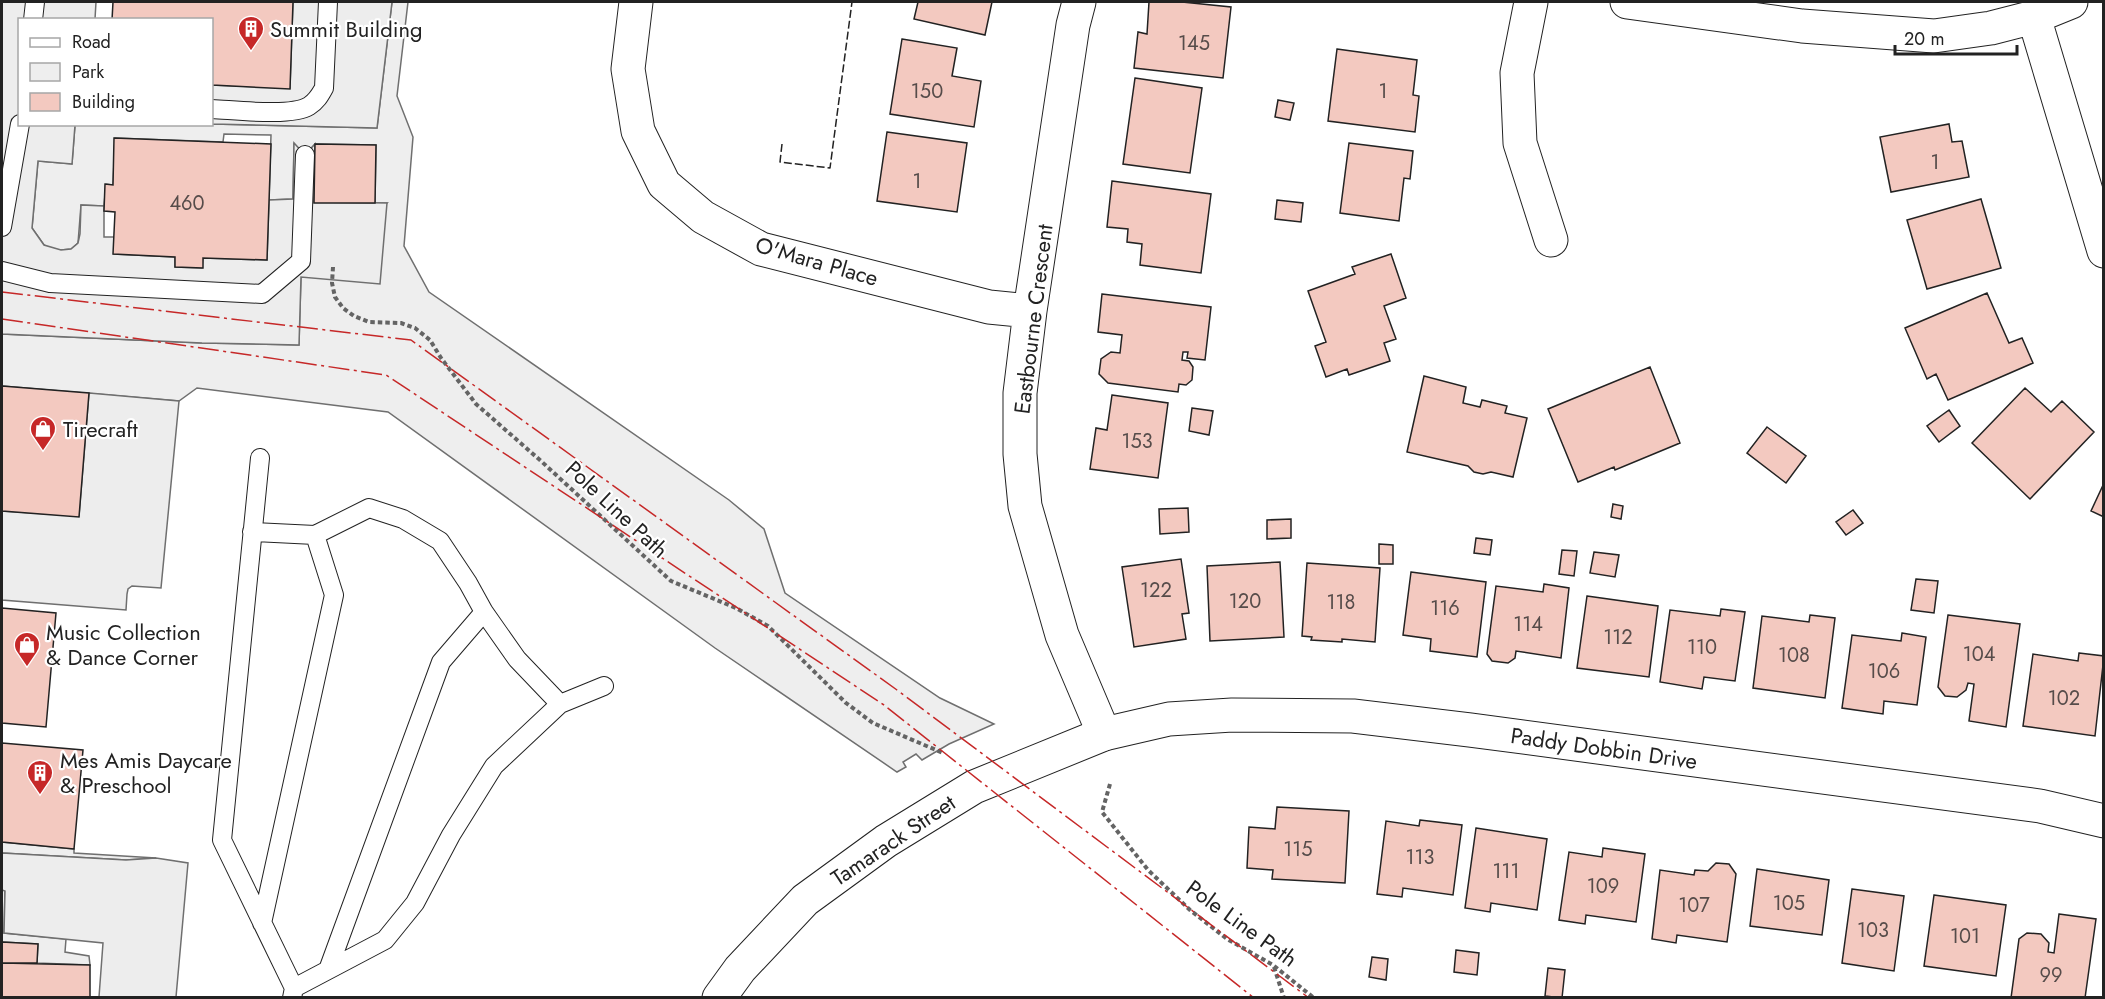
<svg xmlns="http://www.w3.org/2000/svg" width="2105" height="999" font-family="Jost,sans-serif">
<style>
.green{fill:#eee;stroke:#6f6f6f;stroke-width:1.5}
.parking{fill:#ededed;stroke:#6f6f6f;stroke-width:1.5}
.building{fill:#f3c9c0;stroke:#222;stroke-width:1.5}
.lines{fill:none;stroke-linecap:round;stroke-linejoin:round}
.lane-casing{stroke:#222;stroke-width:20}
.street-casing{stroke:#222;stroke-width:35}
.secondary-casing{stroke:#222;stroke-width:35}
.path{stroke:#646464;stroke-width:4;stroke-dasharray:4.5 3;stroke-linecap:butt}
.lane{stroke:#fff;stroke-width:18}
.street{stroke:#fff;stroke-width:33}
.secondary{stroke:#fff;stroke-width:33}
.fence{stroke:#222;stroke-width:1.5;stroke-dasharray:8 3;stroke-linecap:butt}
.power{stroke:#c62828;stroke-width:1.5;stroke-dasharray:21 4.5 3 4.5;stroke-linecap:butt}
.labels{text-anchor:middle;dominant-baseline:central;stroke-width:4.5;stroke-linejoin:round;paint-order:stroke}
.number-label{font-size:20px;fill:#564c4a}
.poi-label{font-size:22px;fill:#222;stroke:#fff;text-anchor:start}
.street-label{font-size:22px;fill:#222;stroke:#fff}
</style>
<rect width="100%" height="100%" fill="#fff"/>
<!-- green -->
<path class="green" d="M392,2H408L397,96L413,137L404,246L429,292L729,500L764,529L785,593L940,698L994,724L949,744L922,760L916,754L903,762L906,767L897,772L715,648L388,412L197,388L179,401L2,386V334L202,343L299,345L301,277L387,203H375L376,145L315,144L305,155L294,144L293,199L269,200L271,135L224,134L223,142L115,138L113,185L106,184L104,206L81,205L78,243L71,249L61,250L51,249L44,245L32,228L38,161L72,164L75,125L212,124L377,128Z
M2,842L74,849V853L156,858L126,860L2,853Z
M2,890H5L4,933L66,939L65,952L89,956L90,965L37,963L38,944L2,942Z"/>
<!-- parking -->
<path class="parking" d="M2,2H96L95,19L20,20V124L75,125L72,164L38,161L32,228L44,245L61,250L71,249L78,243L80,234L81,205L104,206V237H114V254L175,257V267L202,268L203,258L267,260L269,200L293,199L294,143L305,155L315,144L314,202L387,203L380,284L301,277L299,345L202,343L2,334Z
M293,2H392L377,128L212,124V85L290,88Z
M89,393L179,401L161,588L132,586L128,589L127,594L126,610L2,600V511L79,516Z
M2,853L126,860L156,858L188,863L176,997H99L103,943L4,933L5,891L2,890Z"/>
<!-- building -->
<path class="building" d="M113,2H293L290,89L212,85V20H112Z
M918,2H992L985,35L914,19Z
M1149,2H1182L1231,7L1223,78L1134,68L1138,32L1147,34Z
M902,39L957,48L952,76L981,81L974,127L890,114Z
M1337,49L1417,60L1413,95L1419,96L1415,132L1328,121Z
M1135,78L1202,88L1190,173L1123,164Z
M1278,100L1294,103L1290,120L1275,117Z
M1949,124L1952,142L1962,141L1969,177L1891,192L1880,137Z
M887,132L967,143L957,212L877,201Z
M114,138L271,144L267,260L203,258V268L175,267V257L113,254L115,212L104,211L105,184L113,185Z
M1349,143L1413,151L1410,179L1404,178L1399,221L1340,213Z
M315,144L376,145L375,203H314Z
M1112,181L1211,194L1201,273L1140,265L1142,244L1127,242L1128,229L1107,227Z
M1981,199L2001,268L1927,289L1907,220Z
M1277,200L1303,203L1301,222L1275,219Z
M1391,254L1406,298L1384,306L1396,339L1384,343L1390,361L1349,375L1347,369L1326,377L1315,346L1326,342L1308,291L1355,274L1352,267Z
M1987,293L2009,343L2022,338L2033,363L1948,400L1936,374L1927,379L1905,328Z
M1102,294L1211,307L1205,360L1187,358L1188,352H1183L1182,360L1189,361L1193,367L1192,380L1186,385L1179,384L1178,392L1108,383L1099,374L1101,359L1111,352L1120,353L1122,335L1098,332Z
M1650,367L1680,443L1615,470L1614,467L1578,482L1548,409Z
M1424,376L1466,387L1463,403L1480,407L1482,400L1507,406L1505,413L1527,418L1513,477L1491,472L1483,474L1474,472L1468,466L1407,452Z
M2,386L89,393L79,517L2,511Z
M2025,388L2051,412L2062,401L2094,432L2030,499L1972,443Z
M1112,395L1168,403L1158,478L1090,469L1096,428L1107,430Z
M1192,408L1213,411L1209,435L1189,431Z
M1949,410L1960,426L1939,442L1927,426Z
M1767,427L1806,456L1786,483L1747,453Z
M2104,483V517L2091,511Z
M1613,504L1623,506L1621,519L1611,517Z
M1188,508L1189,532L1160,534L1159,509Z
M1853,510L1863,523L1846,535L1836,522Z
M1291,519V538L1267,539V520Z
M1476,538L1492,540L1490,555L1474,553Z
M1379,544L1393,545V564H1379Z
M1562,550L1577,551L1574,576L1559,574Z
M1594,552L1619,555L1615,577L1590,573Z
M1181,559L1189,613L1182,614L1186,639L1134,647L1122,567Z
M1280,562L1284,637L1210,641L1207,566Z
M1307,563L1380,568L1375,642L1342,639V642L1311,640L1312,637L1302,636Z
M1411,572L1486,582L1477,657L1430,651L1431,639L1403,635Z
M1916,579L1938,581L1934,613L1911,610Z
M1544,584L1569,588L1561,658L1516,651L1515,658L1508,663L1492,661L1487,654L1496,586L1543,592Z
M1587,596L1658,606L1649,677L1577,668Z
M2,608L56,613L46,727L2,723Z
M1721,609L1745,612L1735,681L1704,677L1702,689L1660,682L1670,610L1720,616Z
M1810,615L1835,618L1825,698L1753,688L1762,616L1809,622Z
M1948,615L2020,624L2006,727L1969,721L1974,684L1968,683L1966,690L1957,697L1945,696L1938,687Z
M1902,633L1926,637L1917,705L1884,701L1883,714L1842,708L1852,635L1901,641Z
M2079,653L2104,656L2095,736L2023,726L2033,654L2078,661Z
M2,743L83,750L74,849L2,842Z
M1277,807L1349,811L1345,883L1272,879L1273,870L1247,868L1249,827L1275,829Z
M1420,820L1462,825L1453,895L1403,888L1402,897L1377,894L1386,821L1419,826Z
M1476,828L1547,839L1537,910L1491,903L1490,912L1465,908Z
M1603,848L1645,854L1636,922L1586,915L1585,924L1559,920L1569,852L1602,857Z
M1716,863L1729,864L1736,874L1727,942L1677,935L1676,943L1652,939L1660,870L1694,875L1695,870L1708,871Z
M1757,869L1829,880L1822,935L1750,926Z
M1852,889L1904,896L1894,971L1842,963Z
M1934,895L2006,905L1996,976L1924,966Z
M2059,914L2096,919L2085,998H2011L2019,939L2027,933L2041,934L2049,943L2048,952L2054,953Z
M2,942L38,944L37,963H2Z
M1456,950L1479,953L1477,975L1454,972Z
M1372,957L1388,959L1386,980L1369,977Z
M2,963L90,965V998H2Z
M1548,968L1565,970L1562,998L1545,996Z"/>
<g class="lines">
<defs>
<path id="lane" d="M33,20L35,2
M212,109C235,110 291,117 309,106C317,101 320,95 324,88L328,2
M2,227L20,124
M2,271L50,283L262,294L301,261L305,155
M260,458L222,840L294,988L292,998
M252,532L315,535L369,508L403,519L440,541L468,583L484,612L517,659L560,704
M262,923L334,595L315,535
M328,970L441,662L484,612
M294,988L385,940L415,903L451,835L494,766L560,704L604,686"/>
<path id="street" d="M636,2L628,69L638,131L664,184L703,217L761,249L989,307L1030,311
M1079,2L1073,25L1030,311L1020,393V454L1025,506L1062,635L1104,734
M1531,2L1517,73L1520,143L1551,240
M1627,2L1802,26L1934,36L1991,28L2034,17L2071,2
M2034,17L2104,251"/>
<path id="secondary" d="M719,998L740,969L805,900L886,841L974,787L1104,734L1169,719L1232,715L1353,716L1470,730L2040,806L2104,821"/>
</defs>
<!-- lane casing -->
<use href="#lane" class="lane-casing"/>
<!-- street casing -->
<use href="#street" class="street-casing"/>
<!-- secondary casing -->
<use href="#secondary" class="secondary-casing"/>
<!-- path -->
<path class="path" d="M333,267L332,283L335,297L343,308L354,316L369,322L401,323L415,328L430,340L441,358L476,404L541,461L671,581L736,608L768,626L846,703L873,723L943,753
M1110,784L1102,812L1148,870L1190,910L1227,939L1273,965L1314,998
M1274,967L1284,998"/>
<!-- lane -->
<use href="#lane" class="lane"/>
<!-- street -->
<use href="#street" class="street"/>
<!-- secondary -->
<use href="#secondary" class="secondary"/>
<!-- fence -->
<path class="fence" d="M782,144L780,162L830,168L852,2"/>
<!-- power -->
<path class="power" d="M2,292L411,340L897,690L1309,998
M2,319L386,375L884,705L1254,998"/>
</g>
<!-- icons -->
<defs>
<symbol id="building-pin" viewBox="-11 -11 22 30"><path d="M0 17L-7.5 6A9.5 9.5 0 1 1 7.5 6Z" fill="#c62828" stroke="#fff"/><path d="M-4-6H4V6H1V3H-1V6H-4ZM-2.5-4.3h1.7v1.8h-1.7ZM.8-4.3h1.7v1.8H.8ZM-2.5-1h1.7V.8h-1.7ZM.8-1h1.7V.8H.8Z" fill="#fff"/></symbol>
<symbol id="shop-pin" viewBox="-11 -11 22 30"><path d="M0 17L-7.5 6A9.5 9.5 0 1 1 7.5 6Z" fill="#c62828" stroke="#fff"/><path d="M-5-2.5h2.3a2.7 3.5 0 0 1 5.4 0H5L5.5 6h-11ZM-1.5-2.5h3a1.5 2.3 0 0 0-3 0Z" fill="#fff"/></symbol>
</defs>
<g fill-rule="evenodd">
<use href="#building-pin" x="236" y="14" width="30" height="40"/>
<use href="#shop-pin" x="28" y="414" width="30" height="40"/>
<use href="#shop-pin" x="12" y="630" width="30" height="40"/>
<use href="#building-pin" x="25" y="758" width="30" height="40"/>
</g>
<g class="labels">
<!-- number labels -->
<g class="number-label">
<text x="1194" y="43">145</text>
<text x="927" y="91">150</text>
<text x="1383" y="91">1</text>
<text x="1935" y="162">1</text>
<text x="917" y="181">1</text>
<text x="187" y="203">460</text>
<text x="1137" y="441">153</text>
<text x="1156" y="590">122</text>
<text x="1245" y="601">120</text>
<text x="1341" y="602">118</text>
<text x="1445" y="608">116</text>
<text x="1528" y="624">114</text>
<text x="1618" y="637">112</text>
<text x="1702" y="647">110</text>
<text x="1979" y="654">104</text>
<text x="1794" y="655">108</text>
<text x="1884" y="671">106</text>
<text x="2064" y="698">102</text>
<text x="1298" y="849">115</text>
<text x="1420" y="857">113</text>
<text x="1506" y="871">111</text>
<text x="1603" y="886">109</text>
<text x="1789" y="903">105</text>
<text x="1694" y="905">107</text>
<text x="1873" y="930">103</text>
<text x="1965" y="936">101</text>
<text x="2051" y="975">99</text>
</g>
<!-- poi labels -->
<g class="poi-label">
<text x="270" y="29">Summit Building</text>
<text x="63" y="429">Tirecraft</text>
<text x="46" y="632">Music Collection<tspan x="46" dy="25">&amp; Dance Corner</tspan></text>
<text x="60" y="760">Mes Amis Daycare<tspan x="60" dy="25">&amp; Preschool</tspan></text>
</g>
<!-- street labels -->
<g class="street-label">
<text transform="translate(817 261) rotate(16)">O'Mara Place</text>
<text transform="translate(1033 319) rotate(-83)">Eastbourne Crescent</text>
<text transform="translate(617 509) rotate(43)">Pole Line Path</text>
<text transform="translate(1604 748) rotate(8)">Paddy Dobbin Drive</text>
<text transform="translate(893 840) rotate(-34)">Tamarack Street</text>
<text transform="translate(1242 923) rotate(36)">Pole Line Path</text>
</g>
</g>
<!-- border -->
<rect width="2105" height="999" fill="none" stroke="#222222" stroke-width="6"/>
<!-- legend -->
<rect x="18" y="18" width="195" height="108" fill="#ffffff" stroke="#a7a7a7" stroke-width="1.5"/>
<rect x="30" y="38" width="30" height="9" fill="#ffffff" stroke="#a7a7a7" stroke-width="1.5"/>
<text x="72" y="48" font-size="18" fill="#222222">Road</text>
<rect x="30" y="63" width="30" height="18" fill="#eeeeee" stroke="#a7a7a7" stroke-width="1.5"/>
<text x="72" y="78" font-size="18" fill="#222222">Park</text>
<rect x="30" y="93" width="30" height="18" fill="#f3c9c0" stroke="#a7a7a7" stroke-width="1.5"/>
<text x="72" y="108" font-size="18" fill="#222222">Building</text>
<!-- scale -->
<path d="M1895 45v9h122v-9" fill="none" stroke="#222222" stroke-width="3"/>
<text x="1904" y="45" font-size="18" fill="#222222" stroke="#ffffff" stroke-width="4.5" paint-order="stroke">20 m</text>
</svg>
